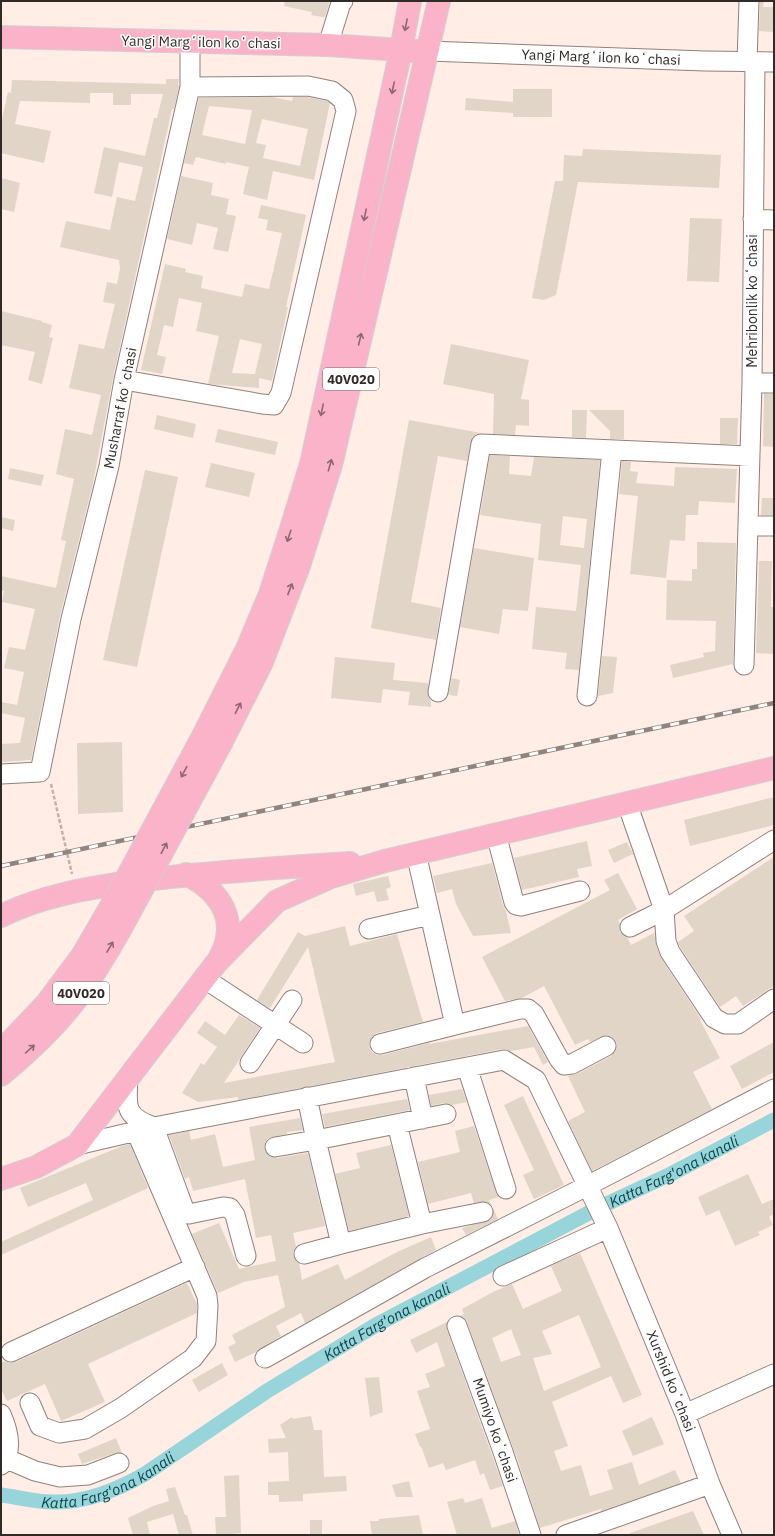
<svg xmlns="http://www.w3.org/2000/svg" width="775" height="1536" font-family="'IBM Plex Sans',sans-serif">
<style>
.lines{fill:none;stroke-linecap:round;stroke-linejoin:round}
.canal{stroke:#97d5da;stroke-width:15}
.building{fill:#e0d5c7;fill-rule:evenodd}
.minor-casing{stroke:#91817a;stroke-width:21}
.major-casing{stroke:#d2d0d0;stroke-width:24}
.path{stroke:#c0b2ac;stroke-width:2.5;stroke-dasharray:4 2;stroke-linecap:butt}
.minor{stroke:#fff;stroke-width:19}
.major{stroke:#fbb3ca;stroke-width:22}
.rail-casing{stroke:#90847f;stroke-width:4.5}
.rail{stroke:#fefefe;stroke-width:3;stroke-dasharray:9;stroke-linecap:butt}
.major-bridge-casing{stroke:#d2d0d0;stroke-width:24;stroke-linecap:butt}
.major-bridge{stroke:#fbb3ca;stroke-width:22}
.oneway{stroke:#8c6871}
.labels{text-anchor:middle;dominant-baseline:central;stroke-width:3;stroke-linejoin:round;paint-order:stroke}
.shield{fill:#fefefe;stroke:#6e6a68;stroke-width:1}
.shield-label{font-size:13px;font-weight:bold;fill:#312b28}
.street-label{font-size:14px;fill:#312b28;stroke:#fefefe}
.water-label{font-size:15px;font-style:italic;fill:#0a4448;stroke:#fefefe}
</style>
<rect width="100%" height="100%" fill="#ffede6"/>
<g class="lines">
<!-- canal -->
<path class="canal" id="s1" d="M1,1495C18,1497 36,1502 53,1502C86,1503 117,1490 145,1474L267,1391L376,1325L600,1207L671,1174L774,1120"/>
</g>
<!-- building -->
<path class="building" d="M285,1H330L325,17H323L311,15L312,12L284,6Z
M760,1H764L763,7H774V32L759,31Z
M166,79H179L178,85L179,86L174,109H172L113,378L93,483L60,616L31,760L1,762V744L20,743L25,718L1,713V702L17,705L24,672L4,668L9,647L25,650L35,609L2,602L4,591L1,590V576L56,588L66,541L61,540L74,479L56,474L65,429L92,435L101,395L69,388L79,344L104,349L115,304L103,302L107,282L117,284L120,269L119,260L60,247L66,221L110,230L117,197L135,201L143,167L119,162L112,197L94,193L104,147L145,156L154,118H157L163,94H131V105H113V93H90V103L20,101L15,124L51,131L44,163L1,153V124L8,92L11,93L12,80L166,84Z
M513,89H552V117H513V113L465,110L466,98L513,102Z
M272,97L292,101L293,97H307L327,101L330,103L314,180L273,171L267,200L243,194L249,167L226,162V164L196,157L193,165L184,163L199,98ZM209,106L252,110L245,144L202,135ZM262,119L308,129L300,166L263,158L266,145L256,143Z
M583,149L721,155L719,188L578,182L556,295L544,300L532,298L555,181H563L564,155L582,156Z
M181,176L213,183L211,195L229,199L226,214L236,216L228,252L213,249L218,228L197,223L192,245L167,239Z
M1,178L20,183L14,212L1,209Z
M261,205L306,215L286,307H288L272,381L259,378V388L208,384L219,336L196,331L202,303L179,298L173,327L164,325L157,355L166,357L162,374L141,370L165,264L186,269L185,272L203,276L201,288L242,297L245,284L269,289L282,233L266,230L268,220L258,218ZM240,339L262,344L255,374L232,373Z
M690,218L722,219L719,282L687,281Z
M1,311L42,321V322L52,325L49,337L53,338L42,384L28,380L35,352L1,345Z
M451,344L529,360L521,399L529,400V426L516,425L515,435L493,434L494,394L443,384Z
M764,394H774V447L763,446Z
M572,410H587L586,438L572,437Z
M589,410H624V439H610V431Z
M157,415L196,424L193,438L154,429Z
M720,418H738L737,444H720Z
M409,420L481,433L476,434L472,438L467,461L438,456L411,602L441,608L436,640L371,628Z
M218,429L278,442L275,455L215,442Z
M490,455L510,456L509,474L531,476L534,457L600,460L579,670L565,669L567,653L532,649L536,607L576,611L581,565L538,560L541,524L480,515ZM563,516L587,519L584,548L560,545Z
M622,461L631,462L630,471L638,472L636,483L674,486L675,467L737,469L735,503L699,501L698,515H686L685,541L670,540L666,578L630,574L638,496L619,494Z
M211,463L255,473L249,497L205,487Z
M10,468L44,475L41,486L8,479Z
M145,470L178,477L137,667L103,660Z
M762,498H773L774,515H761Z
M1,517L15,520L13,531L1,528Z
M697,542L736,543L733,664L673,678L670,665L704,657L703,653L715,651L716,621L666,620L667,580L692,581V569H697Z
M474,548L534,558L528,611L503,609L499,634L460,627Z
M759,561H772L771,607H774V654L756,653Z
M602,656L617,657L613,693L598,696Z
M335,657L395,663L393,680L428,683V695L431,701V707L408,705L410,692L383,689L381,703L331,698Z
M452,678L460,680L457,696L448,695Z
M122,742L123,812L78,814L77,743Z
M774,797V825L690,846L684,820Z
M587,841L592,866L577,869L579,877L522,890L514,858Z
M627,842L633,854L614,863L608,850Z
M774,857V986L743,1006L736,996L720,1007L680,947L678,942L694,931L684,916Z
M492,863L503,905L506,911L511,933L473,936L456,904L452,889L437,893L433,876Z
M618,873L637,909L618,920L620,924V932L627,937L631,945L654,933L656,945L661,958L701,1019L700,1020L720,1058L693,1072L712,1109L592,1171L568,1121L585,1112L568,1076L577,1074L611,1056L615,1051L617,1046L616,1041L612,1037L606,1035L590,1042L588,1039L575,1045L544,986L522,998L505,1001L482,957L610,890L604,880Z
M388,876L391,887L386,889L389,900L377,902L374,891L356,896L353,884Z
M345,926L350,946L397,934L423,1022L377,1033L373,1036L370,1041L369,1046L372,1052L377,1055H383L429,1043V1044L528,1026L548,1062L543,1065L534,1047L511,1051L502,1049L238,1100V1097L198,1102L182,1093L201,1063L204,1065L217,1047L197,1033L205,1021L225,1035L239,1015L260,1028L224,1083L335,1062L308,947L270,1008L257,1000L298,932L305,936Z
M774,1042V1072L742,1089L730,1066Z
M462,1089L467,1102L452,1105L444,1103L431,1106L429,1095Z
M523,1096L564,1185L534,1199L523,1175L534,1170L504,1105Z
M407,1099L410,1110L325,1127L322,1114Z
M300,1118L303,1130L287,1132V1134L268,1138L265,1143L264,1148L267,1154L272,1157L277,1158L308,1153L325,1226L293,1233L296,1247L293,1252V1256L299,1263L302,1280L338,1264L345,1280L395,1253L431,1237L436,1250L305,1323L301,1313L276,1326L281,1336L256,1352L235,1362L228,1347L236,1343L232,1335L285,1307L278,1275L244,1282L218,1293L192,1234L219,1223L239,1269L276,1261L271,1235L256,1238L245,1179L193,1191L189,1177L185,1179L169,1135L189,1131L191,1140L215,1134L223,1167L255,1160L249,1127Z
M474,1126L496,1192L499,1197L489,1200L491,1205L486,1202L474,1203L471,1193L428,1204L418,1162L460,1152L455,1131Z
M130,1144L148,1188L1,1255V1242L93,1200L86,1183L28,1207L20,1188L122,1146Z
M391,1145L409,1216L349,1231L335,1174L360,1168L356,1153Z
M748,1174L762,1204L774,1199V1214L769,1217L773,1225L758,1232L760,1235L735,1246L719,1210L706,1216L698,1197Z
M493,1208L498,1219L466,1235L462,1228L490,1220L493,1215Z
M580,1253L642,1395L623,1403L611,1376L552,1402L568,1446L554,1451L561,1471L581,1465L590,1496L613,1489L607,1470L632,1462L639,1485L675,1470L681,1483L601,1511V1509L540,1528L518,1461L467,1322L464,1318L460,1316L464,1314L462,1309L493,1292L512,1284L523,1309L562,1291L551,1266ZM579,1315L601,1367L544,1391L533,1358L552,1354L542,1331ZM511,1329L521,1355L501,1362L492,1338Z
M187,1283L197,1304V1313L88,1364L105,1402L61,1421L45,1384L7,1401L1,1389V1363L5,1361L10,1363L16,1362Z
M447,1322V1330L503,1486L490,1490L484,1473L480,1475L475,1460L446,1470L443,1463L429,1468L421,1446L420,1447L415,1434L430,1429L417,1391L430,1387L425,1374L445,1366L437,1342L416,1353L410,1340Z
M222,1363L228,1375L199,1392L192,1380Z
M379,1377L383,1412L370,1417L365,1378Z
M311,1416L314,1430H322L324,1477L346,1476L347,1491L303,1494V1501L279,1502V1495H268V1482L289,1481L288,1452L269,1453L268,1439L286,1438L280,1425L292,1417L293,1419Z
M652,1417L664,1444L633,1456L622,1431Z
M116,1438L122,1453H115L82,1464L78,1454Z
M239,1475L241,1533L216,1535L215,1517H226L224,1476Z
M409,1481L413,1497H396L392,1485Z
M175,1487L185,1515H187L193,1535H179L173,1514L147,1522L150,1535H133L128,1518L153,1506L169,1501L166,1489Z
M463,1498L465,1503L482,1498L492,1528L515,1521L519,1535H457L447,1502Z
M693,1511L704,1535H630V1533Z
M419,1515L423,1535H372L370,1521H379V1519Z
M310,1520H322V1535H310Z"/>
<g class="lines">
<defs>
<path id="minor" d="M328,45L341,3L343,1
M428,51L705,61L774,62
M747,62L749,1
M753,219L774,220
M124,380L262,404L274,405L281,393L346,111L343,100L332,91L308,86L190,87
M752,383H774
M749,526H774
M744,665L752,383L755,62
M438,692L481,444L750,456
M587,696L612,450
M1,774L40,772L71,619L109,466L124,380L190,87V42
M627,803L664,910L774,840
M496,834L514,902L516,905L521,906L580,891
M630,927L664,910L666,941L670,952L714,1018L725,1024H738L774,999
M369,929L430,915
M205,979L303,1043
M455,1025L520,1009H528L534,1014L559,1059L564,1065L572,1064L606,1046
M380,1044L455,1025L416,853
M250,1063L292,1000
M467,1067L506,1189
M414,1077L423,1119
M128,1079C126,1107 125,1117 154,1127L184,1209L189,1214L223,1207L230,1208L235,1215L246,1256
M397,1124L422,1224
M77,1145L154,1127L504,1060L536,1080L608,1228L685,1414L710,1484L732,1535
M275,1147L316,1140L307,1097
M341,1244L422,1224L483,1212
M304,1254L341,1244L316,1140L446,1114
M503,1276L608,1228
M457,1326L502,1449L531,1535
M11,1352L195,1267
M265,1358L425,1268L587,1186L774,1089
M30,1403L40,1426L59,1433L85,1429L121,1408L193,1358L206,1341L208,1306L207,1296L136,1131
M1,1414C8,1430 14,1451 1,1465
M685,1414L774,1374
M7,1459L35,1471L60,1477L88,1475L119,1463
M566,1535L710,1484"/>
<path id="major" d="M1,37L328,45L416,51
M202,738L247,649L270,594L289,535L311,464L401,50L410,1
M221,743L262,662L299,566L331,465L439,1
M186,874C220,891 240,920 220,957
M1,916C43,895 90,888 135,881C207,872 278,868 350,863
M1,1050L7,1045L47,1003L82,956L117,896
M1,1075C29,1051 58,1025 80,994C102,963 121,929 139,895
M1,1179L36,1167L77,1145L217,962L277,901L331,877L385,861L774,768"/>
</defs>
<!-- minor casing -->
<use href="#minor" class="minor-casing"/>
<!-- major casing -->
<use href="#major" class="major-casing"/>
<!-- path -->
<path class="path" d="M51,784L72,874"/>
<!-- minor -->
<use href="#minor" class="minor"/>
<!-- major -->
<use href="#major" class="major"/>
<defs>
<path id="rail" d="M1,866L774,703"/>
</defs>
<!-- rail casing -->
<use href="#rail" class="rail-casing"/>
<!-- rail -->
<use href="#rail" class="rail"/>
<defs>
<path id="major-bridge" d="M139,895L221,743
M117,896L202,738"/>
</defs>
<!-- major-bridge casing -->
<use href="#major-bridge" class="major-bridge-casing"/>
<!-- major-bridge -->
<use href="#major-bridge" class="major-bridge"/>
</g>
<!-- one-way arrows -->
<defs><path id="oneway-shaft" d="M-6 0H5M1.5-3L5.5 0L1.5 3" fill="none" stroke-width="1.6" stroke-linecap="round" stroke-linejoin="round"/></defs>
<g class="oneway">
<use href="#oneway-shaft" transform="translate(406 25) rotate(101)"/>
<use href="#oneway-shaft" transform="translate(393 88) rotate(102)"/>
<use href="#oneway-shaft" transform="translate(365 215) rotate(102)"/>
<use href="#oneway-shaft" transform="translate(360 339) rotate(-77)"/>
<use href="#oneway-shaft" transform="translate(322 410) rotate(102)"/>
<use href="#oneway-shaft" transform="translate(330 465) rotate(-74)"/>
<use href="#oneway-shaft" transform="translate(289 536) rotate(108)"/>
<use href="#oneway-shaft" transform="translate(290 589) rotate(-69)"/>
<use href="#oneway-shaft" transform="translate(238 708) rotate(-63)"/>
<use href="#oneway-shaft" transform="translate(184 772) rotate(118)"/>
<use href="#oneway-shaft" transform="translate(164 848) rotate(-62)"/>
<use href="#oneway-shaft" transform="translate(110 947) rotate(-59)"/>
<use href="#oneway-shaft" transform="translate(30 1049) rotate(-42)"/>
</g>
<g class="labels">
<!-- shield labels -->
<g class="shield">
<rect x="323" y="368" width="56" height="22" rx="3"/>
<rect x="53" y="982" width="56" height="22" rx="3"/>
</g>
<g class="shield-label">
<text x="351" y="379">40V020</text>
<text x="81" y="993">40V020</text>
</g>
<!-- street labels -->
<g class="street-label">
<text transform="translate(201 42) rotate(1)">Yangi Margʻilon koʻchasi</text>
<text transform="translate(601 57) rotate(2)">Yangi Margʻilon koʻchasi</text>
<text transform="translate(752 301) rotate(-90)">Mehribonlik koʻchasi</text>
<text transform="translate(120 408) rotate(-79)">Musharraf koʻchasi</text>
<text transform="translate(671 1381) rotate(68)">Xurshid koʻchasi</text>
<text transform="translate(495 1430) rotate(71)">Mumiyo koʻchasi</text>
</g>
<!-- water labels -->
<g class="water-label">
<text stroke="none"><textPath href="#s1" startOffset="760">Katta Farg'ona kanali</textPath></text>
<text stroke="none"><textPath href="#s1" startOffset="436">Katta Farg'ona kanali</textPath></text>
<text stroke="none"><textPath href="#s1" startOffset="112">Katta Farg'ona kanali</textPath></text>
</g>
</g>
<!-- border -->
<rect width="775" height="1536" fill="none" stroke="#312b28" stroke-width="4"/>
</svg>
